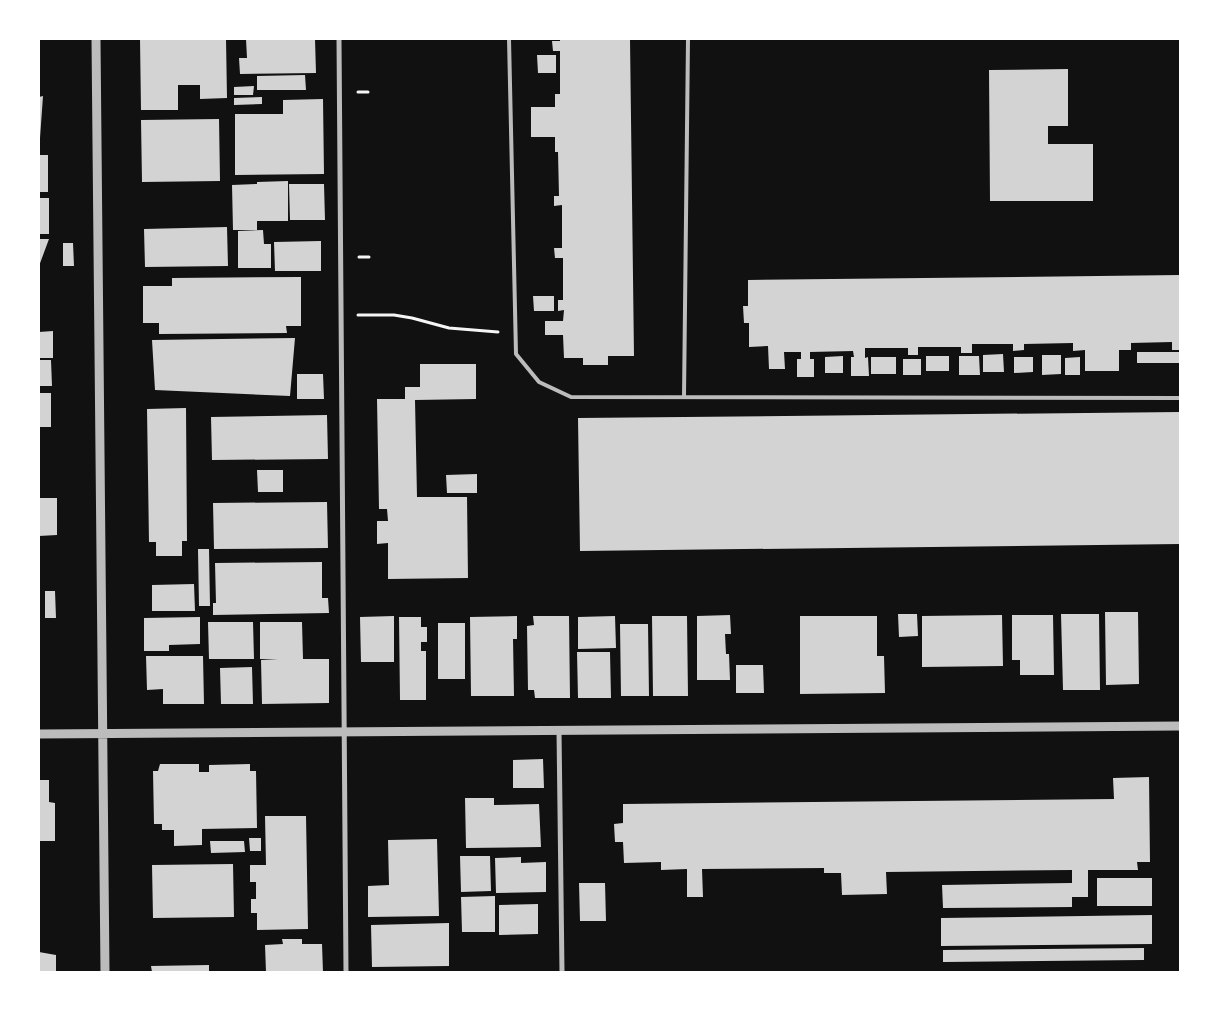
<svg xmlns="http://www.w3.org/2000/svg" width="1219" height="1011" font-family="'Roboto Condensed',sans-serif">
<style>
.building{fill:#d3d3d3}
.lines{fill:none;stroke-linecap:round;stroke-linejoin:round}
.path{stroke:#f5f5f5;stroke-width:3}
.service{stroke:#bcbcbc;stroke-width:4}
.minor{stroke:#bcbcbc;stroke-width:5}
.tertiary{stroke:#bcbcbc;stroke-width:9}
</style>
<rect width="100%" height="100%" fill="#111"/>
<!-- building -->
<path class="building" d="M140,39H226L227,98L200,99V85H178V110H141Z
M246,39H315L316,73L240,74L239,58H247Z
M560,39H630L634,356H608V365H583V358H564L563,335H545V321H563L564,310L558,311V300H563V258H555L554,248H562V205L554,206V196H559L558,152H555V137H531V107H555V94H560V51H553L552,41H560Z
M537,55H556V73H538Z
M1068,69V126H1048V144H1093V201H990L989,70Z
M305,75L306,90H257V76Z
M254,86L253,95H234V87Z
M43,96L40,138H39V97Z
M262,97V104L234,105V98Z
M323,99L324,174L235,175V114H283V100Z
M219,119L220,181L142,182L141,120Z
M39,155H48V192H39Z
M288,181V221H257V230H233L232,185L257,184V182Z
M289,184H324L325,220H290Z
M39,198H49V234H39Z
M227,227L228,266L145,267L144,229Z
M263,230L264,244H271V268H238V231Z
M39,239H49L39,266Z
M321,241V271H275L274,242Z
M63,243H73L74,266H63Z
M1180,275V350H1172V342L1131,343V350H1119V371H1085V350L1073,351V343L1024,344V350L1013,351V344H972V353H961V347H918V355H908V348H865V358L868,357L869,376H851V357H854L853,351L810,352V359H814V377H797V359H801V352H784L785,369H769L768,346L749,347V323H744L743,306H748V280Z
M301,277V326H286L287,333L159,334V323H143V286H172V278Z
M533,296H554V311H534Z
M53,331V358H39V332Z
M295,338L290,396L155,390L152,340Z
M1137,352H1180V363H1137Z
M1003,354L1004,372H983V355Z
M1042,355H1061V374L1042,375Z
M843,356V373H825V357Z
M926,356H949V371H926Z
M959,356H979L980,375H959Z
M871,357H896V374H871Z
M1014,357H1033V372L1014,373Z
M1080,357V375H1065V358Z
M903,359H921V375H903Z
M39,360H51L52,386H39Z
M420,364H476V399L415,400L417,497H467L468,578L388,579V543L377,544V521H388L387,509H379L377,399H405V387H420Z
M297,374H323L324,399H297Z
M39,393H51V427H39Z
M186,408L187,541H182V556H156V542H149L147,409Z
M1180,412V544L580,551L578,418Z
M327,415L328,459L212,460L211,417Z
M257,470H283V492H258Z
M477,474V493H447L446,475Z
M39,498H57V535L39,536Z
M327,502L328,548L214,549L213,503Z
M198,549H209L210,606H199Z
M322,562V598H328L329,613L213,615V603H216L215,563Z
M194,584L195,611H152V585Z
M45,591H55L56,618H45Z
M1105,612H1138L1139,684L1106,685Z
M898,614H917L918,636L899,637Z
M1061,614H1099L1100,690H1063Z
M730,615L731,634H725L726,654H729L730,680H697V616Z
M1002,615L1003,666L922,667V616Z
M1012,615H1053L1054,675H1020V660H1012Z
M394,616V662H361L360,617Z
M517,616V639H513L514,696H471L470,617Z
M533,616H569L570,698H535L534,690H528L527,626L534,625Z
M615,616L616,648L578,649V617Z
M652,616H687L688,696H653Z
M800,616H877V656H884L885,693L800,694Z
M200,617V644L169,645V651H144V618Z
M399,617H421V627H427V642H421V651H426V700H400Z
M208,622H253L254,659H209Z
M260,622H302L303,659H329V703L262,704L261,660L278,659H260Z
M438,623H465V679H438Z
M620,624H648L649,696H621Z
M577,652H610L611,698H578Z
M146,656H203L204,704H163V689L147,690Z
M736,665H763L764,693H736Z
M252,667L253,704H221L220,668Z
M543,759L544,788H513V760Z
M160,764H199V772H209V765L250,764V771H256L257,828L202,829V845L174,846V830H162V824H154L153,771H158Z
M1149,777L1150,862H1137L1138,870H1088V897H1072V907L943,908L942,885L1072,883V870L886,872L887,894L842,895L841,873H824V868L702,869L703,897H687V869L661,870V862L624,863L623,842H615L614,824L623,823V804L1114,799L1113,778Z
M39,780H49V802L55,803V841H39Z
M465,798H494V805L539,804L541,847L466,848Z
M265,816H306L308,929L257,930V913H251V899H256V882H250V865H266Z
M249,838H261V851H250Z
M437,839L439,916L368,917V886L389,885L388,840Z
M210,841H244L245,852L211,853Z
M460,856H490L491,891L461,892Z
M521,857V863L546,862V892L496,893L495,858Z
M233,864L234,917L153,918L152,865Z
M1097,878H1152V906H1097Z
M579,883H605L606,921H580Z
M495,896V932H462L461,897Z
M538,904V934L499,935V905Z
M1152,915V944L941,946V918Z
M449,923V966L372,967L371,925Z
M282,939H302V944H322L323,972H266L265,945L283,944Z
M1144,948V960L943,962V950Z
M39,952L56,955V972H39Z
M209,965V972H152L151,966Z"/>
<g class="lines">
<!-- path -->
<path class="path" d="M358,92H368
M359,257H369
M358,315H394L412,318L449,328L498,332"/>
<!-- service -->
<path class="service" d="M509,39L516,354L539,382L571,397L1180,398
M684,397L688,39"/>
<!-- minor -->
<path class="minor" d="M339,39L346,972
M559,730L562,972"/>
<!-- tertiary -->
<path class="tertiary" d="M96,39L105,972
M39,734L1180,726"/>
</g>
<!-- border -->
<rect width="1219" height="1011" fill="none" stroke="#ffffff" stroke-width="80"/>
</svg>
